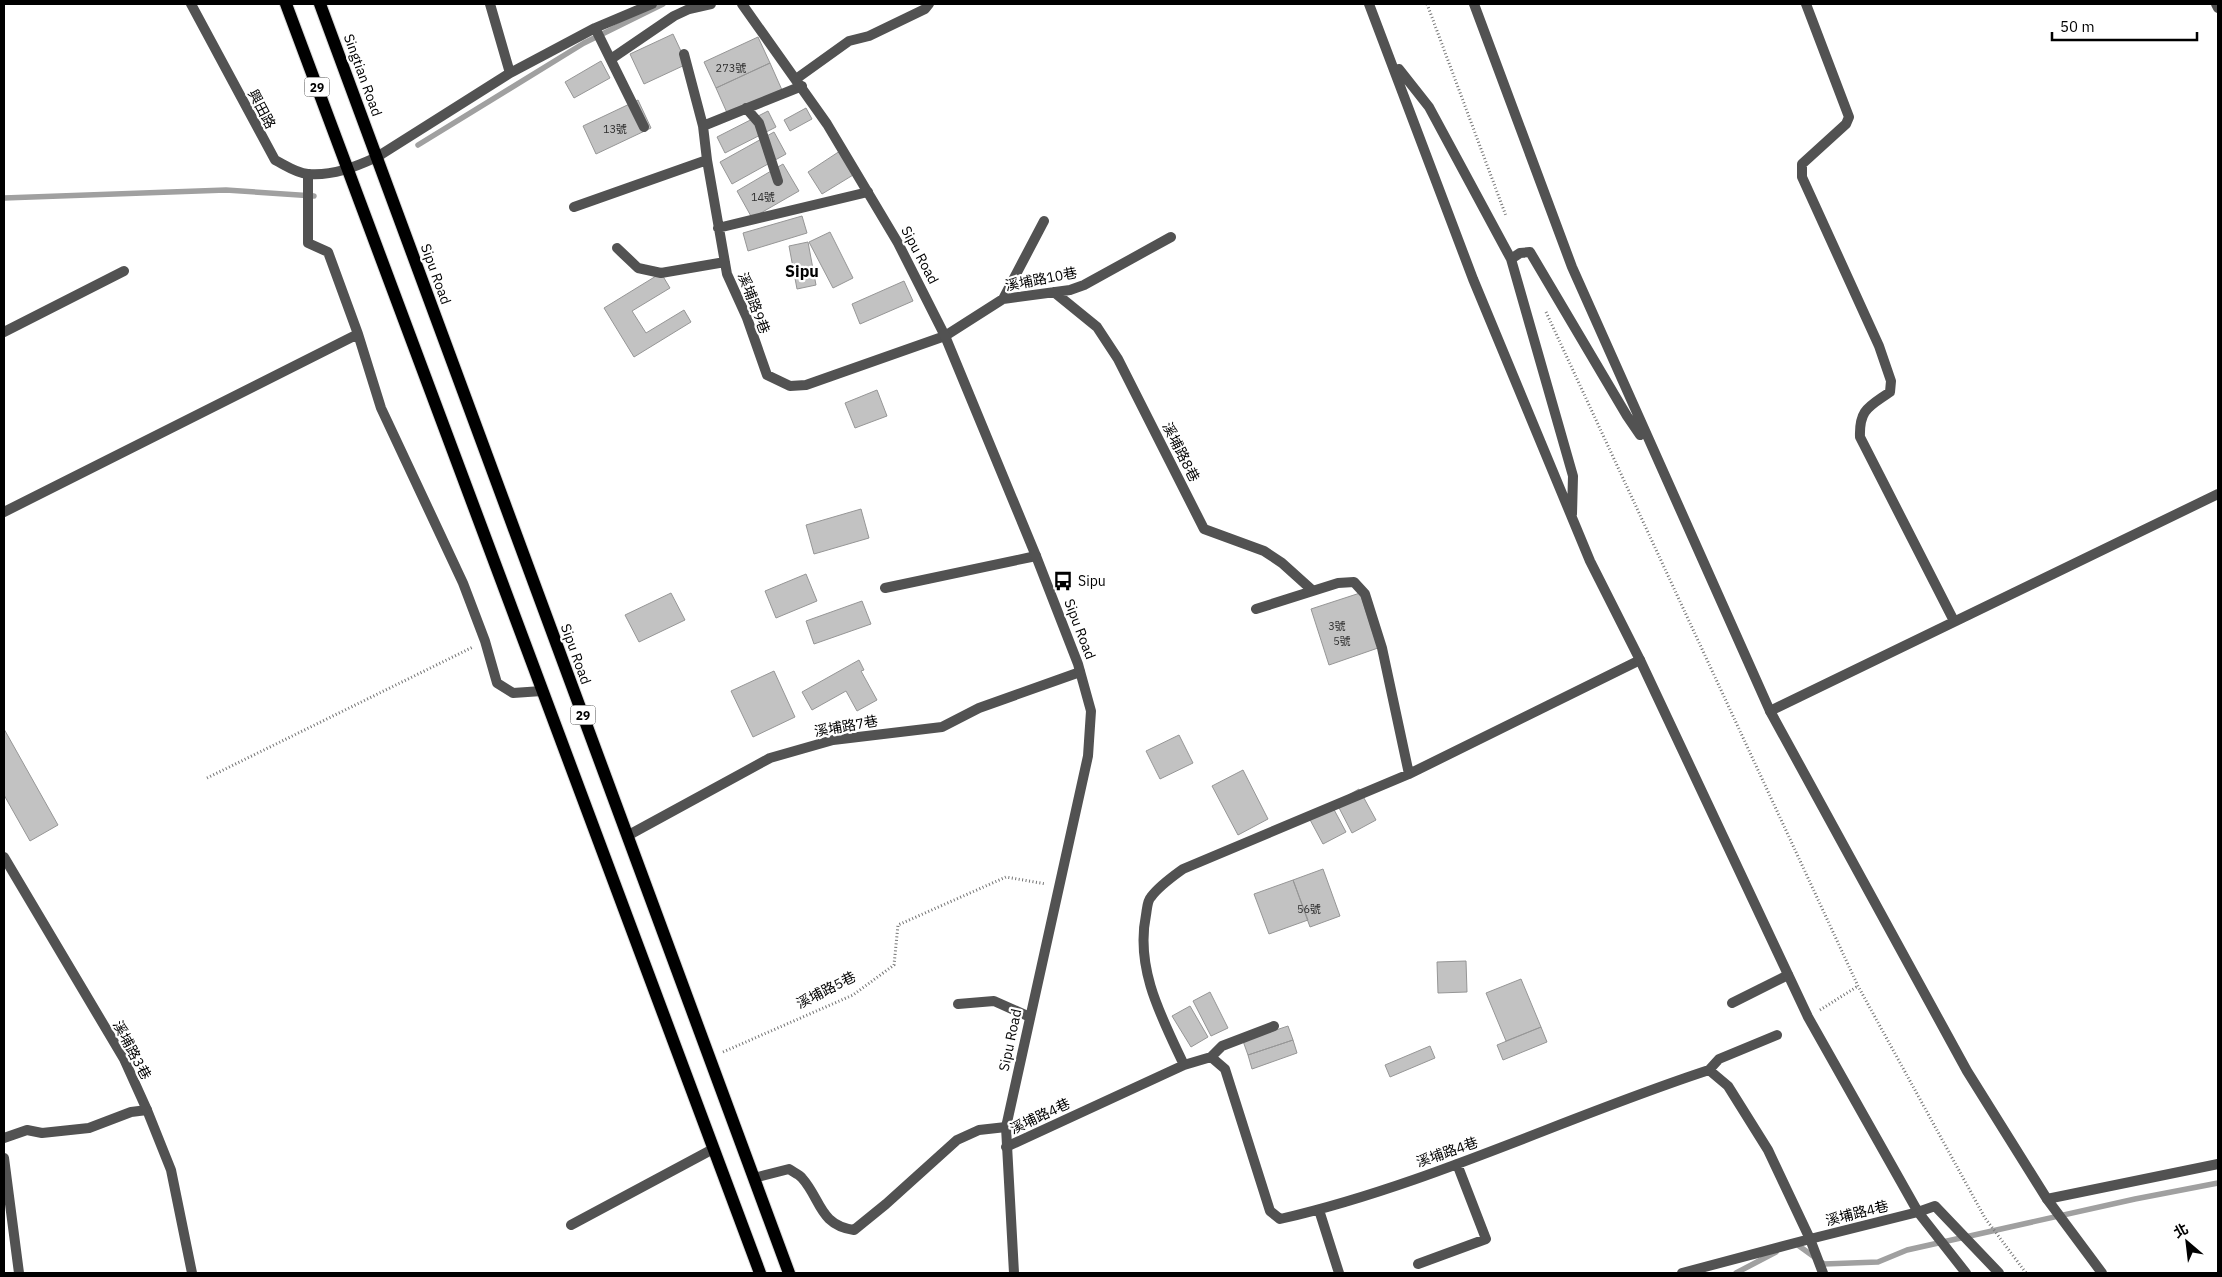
<svg xmlns="http://www.w3.org/2000/svg" width="2222" height="1277" font-family="'IBM Plex Sans','Noto Sans TC',sans-serif">
<style>
.lines{fill:none;stroke-linecap:round;stroke-linejoin:round}
.stream{stroke:#a0a0a0;stroke-width:5.5}
.building{fill:#c2c2c2;stroke:#969696}
.primary-casing{stroke:#dbdbdb;stroke-width:14}
.path{stroke:#747474;stroke-width:3;stroke-dasharray:1 2.5;stroke-linecap:butt}
.service{stroke:#525252;stroke-width:10}
.minor{stroke:#525252;stroke-width:10}
.tertiary{stroke:#525252;stroke-width:10}
.primary{stroke:#000;stroke-width:12}
.labels{text-anchor:middle;dominant-baseline:central;stroke-width:4.5;stroke-linejoin:round;paint-order:stroke}
.number-label{font-size:11px;fill:#303030}
.shield{fill:#fff;stroke:#4c4c4c;stroke-width:1}
.shield-label{font-size:12px;font-weight:bold;fill:#000}
.street-label{font-size:14px;fill:#000;stroke:#fff}
.poi-label{font-size:14px;fill:#000;stroke:#fff;text-anchor:start}
.quarter-label{font-size:16px;font-weight:bold;fill:#000;stroke:#fff}
</style>
<rect width="100%" height="100%" fill="#fff"/>
<g class="lines">
<!-- stream -->
<path class="stream" d="M418,145L584,43L663,4
M4,198L226,190L314,196
M1795,1243L1824,1264L1878,1262L1907,1250L2135,1199L2218,1183
M1736,1273L1776,1252"/>
</g>
<!-- building -->
<path class="building" d="M673,34L687,64L644,84L630,54Z
M758,37L770,63L716,88L704,62Z
M601,61L610,78L574,98L565,82Z
M770,63L782,90L728,115L716,88Z
M638,100L651,128L596,154L583,126Z
M806,108L812,119L790,131L784,120Z
M768,111L776,127L725,153L717,137Z
M774,132L786,154L732,184L720,162Z
M843,149L858,172L822,194L808,172Z
M783,164L799,191L752,218L737,191Z
M802,216L807,233L748,251L743,233Z
M830,232L853,278L833,288L809,242Z
M808,242L816,285L797,289L789,246Z
M661,273L670,288L632,311L646,333L684,310L691,322L634,357L604,308Z
M904,281L913,301L860,324L852,304Z
M877,390L887,416L855,428L845,403Z
M861,509L869,538L814,554L806,525Z
M806,574L817,601L776,618L765,591Z
M671,593L685,620L639,642L625,615Z
M1360,593L1378,648L1329,665L1311,609Z
M862,601L871,624L814,644L806,621Z
M859,660L864,670L861,671L877,700L857,711L846,691L812,710L802,692Z
M774,671L795,717L753,737L731,691Z
M4,729L58,825L30,841L4,795Z
M1179,735L1193,763L1160,779L1146,751Z
M1243,770L1268,819L1238,835L1212,786Z
M1359,789L1376,820L1352,833L1336,802Z
M1331,804L1346,832L1323,844L1308,816Z
M1323,869L1340,916L1310,927L1293,880Z
M1293,880L1308,920L1269,934L1254,894Z
M1466,961L1467,992L1438,993L1437,962Z
M1521,979L1541,1027L1506,1041L1486,993Z
M1210,992L1228,1028L1211,1036L1193,1001Z
M1190,1006L1208,1037L1191,1047L1172,1016Z
M1288,1026L1293,1040L1248,1055L1243,1041Z
M1541,1027L1547,1042L1503,1060L1497,1045Z
M1293,1040L1297,1053L1252,1069L1248,1055Z
M1430,1046L1435,1058L1390,1077L1385,1065Z"/>
<g class="lines">
<defs>
<path id="primary" d="M286,4L760,1273
M320,4L789,1273"/>
</defs>
<!-- primary casing -->
<use href="#primary" class="primary-casing"/>
<!-- path -->
<path class="path" d="M1427,4L1506,216
M1546,312L1858,986L1985,1218L2026,1273
M207,778L473,647
M1820,1010L1858,986
M723,1052L853,995L894,965L898,925L1006,877L1046,884"/>
<!-- service -->
<path class="service" d="M490,4L510,73
M1806,4L1849,117L1846,124L1802,164V177L1879,346L1891,381L1890,392C1869,407 1859,409 1860,437L1954,621
M2216,4L2218,8
M595,28L644,127
M684,54L703,126L707,160L727,274L747,318L767,375L790,386L806,385L945,336L1003,299L1070,290L1084,285L1171,237
M611,59L674,16L689,9L711,4
M796,79L849,41L869,36L925,9L929,4
M746,108L759,123L778,181
M703,126L802,86
M377,157L510,73L595,28L652,4
M308,174V243L328,252L358,334L381,408L463,583L485,641L497,683L513,693L542,691
M574,207L707,160
M718,228L868,192
M617,248L638,268L661,273L725,262
M1054,292L1097,327L1118,359L1204,529L1264,551L1282,563L1312,590
M1003,299L1044,221
M4,332L124,271
M4,512L358,334
M885,588L1036,556
M1256,609L1338,583L1354,582L1365,594L1382,648L1409,774
M1770,711L2218,494
M627,836L770,758L833,740L942,727L979,708L1080,672
M1732,1003L1788,975
M958,1004L994,1001L1030,1017
M1211,1057L1222,1046L1274,1026
M1184,1065C1162,1018 1135,969 1146,915C1147,910 1147,901 1151,897C1159,886 1172,877 1183,869L1409,774L1640,660
M1709,1070L1719,1059L1777,1035
M4,1138L27,1130L42,1133L89,1128L131,1112L147,1110
M1006,1147L1184,1065L1211,1057L1225,1069L1270,1211L1280,1219C1428,1185 1565,1117 1709,1070L1728,1086L1768,1150L1810,1239L1918,1212
M4,1158L19,1273
M754,1178L789,1169C793,1172 799,1174 802,1178C821,1199 819,1225 854,1230L886,1204L957,1140L979,1130L1006,1127
M2047,1199L2218,1164
M1319,1210L1339,1273
M571,1225L713,1149
M1418,1264L1486,1239L1457,1164
M1682,1273L1810,1239L1823,1273"/>
<!-- minor -->
<path class="minor" d="M191,4L275,160C285,165 296,173 308,174C333,176 355,167 377,157
M1369,4L1473,279L1590,561L1640,660L1808,1017L1918,1212L1966,1273
M1474,4L1572,267L1770,711L1967,1071L2047,1199L2102,1273
M1399,69L1429,107L1511,259L1573,476L1572,514
M1511,259L1520,253L1530,252L1627,416L1640,435
M4,857L124,1059L147,1110L171,1170L192,1273
M1918,1212L1935,1206L1999,1273"/>
<!-- tertiary -->
<path class="tertiary" d="M742,4L827,124L898,243L945,336L1036,556L1078,664L1091,711L1088,756L1006,1127L1014,1273"/>
<!-- primary -->
<use href="#primary" class="primary"/>
</g>
<!-- icons -->
<defs>
<symbol id="bus-bare" viewBox="-9 -9 18 18"><path d="M-5-6H5V4H4V6H2V4H-2V6H-4V4H-5ZM-3.5-4V0h7V-4ZM-3.5 1.2v1.5H-2V1.2ZM2 1.2v1.5H3.5V1.2Z" fill="#000" stroke="#fff" stroke-width="2.5" paint-order="stroke"/></symbol>
</defs>
<g fill-rule="evenodd">
<use href="#bus-bare" x="1049" y="567" width="28" height="28"/>
</g>
<g class="labels">
<!-- number labels -->
<g class="number-label">
<text x="731" y="68">273號</text>
<text x="615" y="129">13號</text>
<text x="763" y="197">14號</text>
<text x="1337" y="626">3號</text>
<text x="1342" y="641">5號</text>
<text x="1309" y="909">56號</text>
</g>
<!-- shield labels -->
<g class="shield">
<rect x="304.5" y="77.5" width="25" height="19" rx="4"/>
<rect x="570.5" y="705.5" width="25" height="19" rx="4"/>
</g>
<g class="shield-label">
<text x="317" y="87">29</text>
<text x="583" y="715">29</text>
</g>
<!-- street labels -->
<g class="street-label">
<text transform="translate(363 75) rotate(70)">Singtian Road</text>
<text transform="translate(262 109) rotate(62)">興田路</text>
<text transform="translate(920 255) rotate(62)">Sipu Road</text>
<text transform="translate(436 274) rotate(70)">Sipu Road</text>
<text transform="translate(1041 279) rotate(-11)">溪埔路10巷</text>
<text transform="translate(754 303) rotate(69)">溪埔路9巷</text>
<text transform="translate(1181 452) rotate(63)">溪埔路8巷</text>
<text transform="translate(1080 629) rotate(69)">Sipu Road</text>
<text transform="translate(576 654) rotate(70)">Sipu Road</text>
<text transform="translate(846 726) rotate(-10)">溪埔路7巷</text>
<text transform="translate(826 990) rotate(-27)">溪埔路5巷</text>
<text transform="translate(1010 1040) rotate(-78)">Sipu Road</text>
<text transform="translate(132 1050) rotate(62)">溪埔路3巷</text>
<text transform="translate(1040 1116) rotate(-25)">溪埔路4巷</text>
<text transform="translate(1447 1152) rotate(-19)">溪埔路4巷</text>
<text transform="translate(1857 1213) rotate(-14)">溪埔路4巷</text>
</g>
<!-- poi labels -->
<g class="poi-label">
<text x="1078" y="581">Sipu</text>
</g>
<!-- quarter labels -->
<g class="quarter-label">
<text x="802" y="271">Sipu</text>
</g>
</g>
<!-- border -->
<rect width="2222" height="1277" fill="none" stroke="#000000" stroke-width="10"/>
<!-- north arrow -->
<g transform="translate(2187 1242) rotate(332)" stroke="#ffffff" stroke-width="4" paint-order="stroke">
<path d="M0-4L9 19L0 12L-9 19Z" fill="#000000"/>
<text y="-8" font-size="14" font-weight="bold" text-anchor="middle" fill="#000000">北</text>
</g>
<!-- scale -->
<path d="M2052 32v8h145v-8" fill="none" stroke="#000000" stroke-width="2.5"/>
<text x="2060" y="32" font-size="15" fill="#000000" stroke="#ffffff" stroke-width="4" paint-order="stroke">50 m</text>
</svg>
